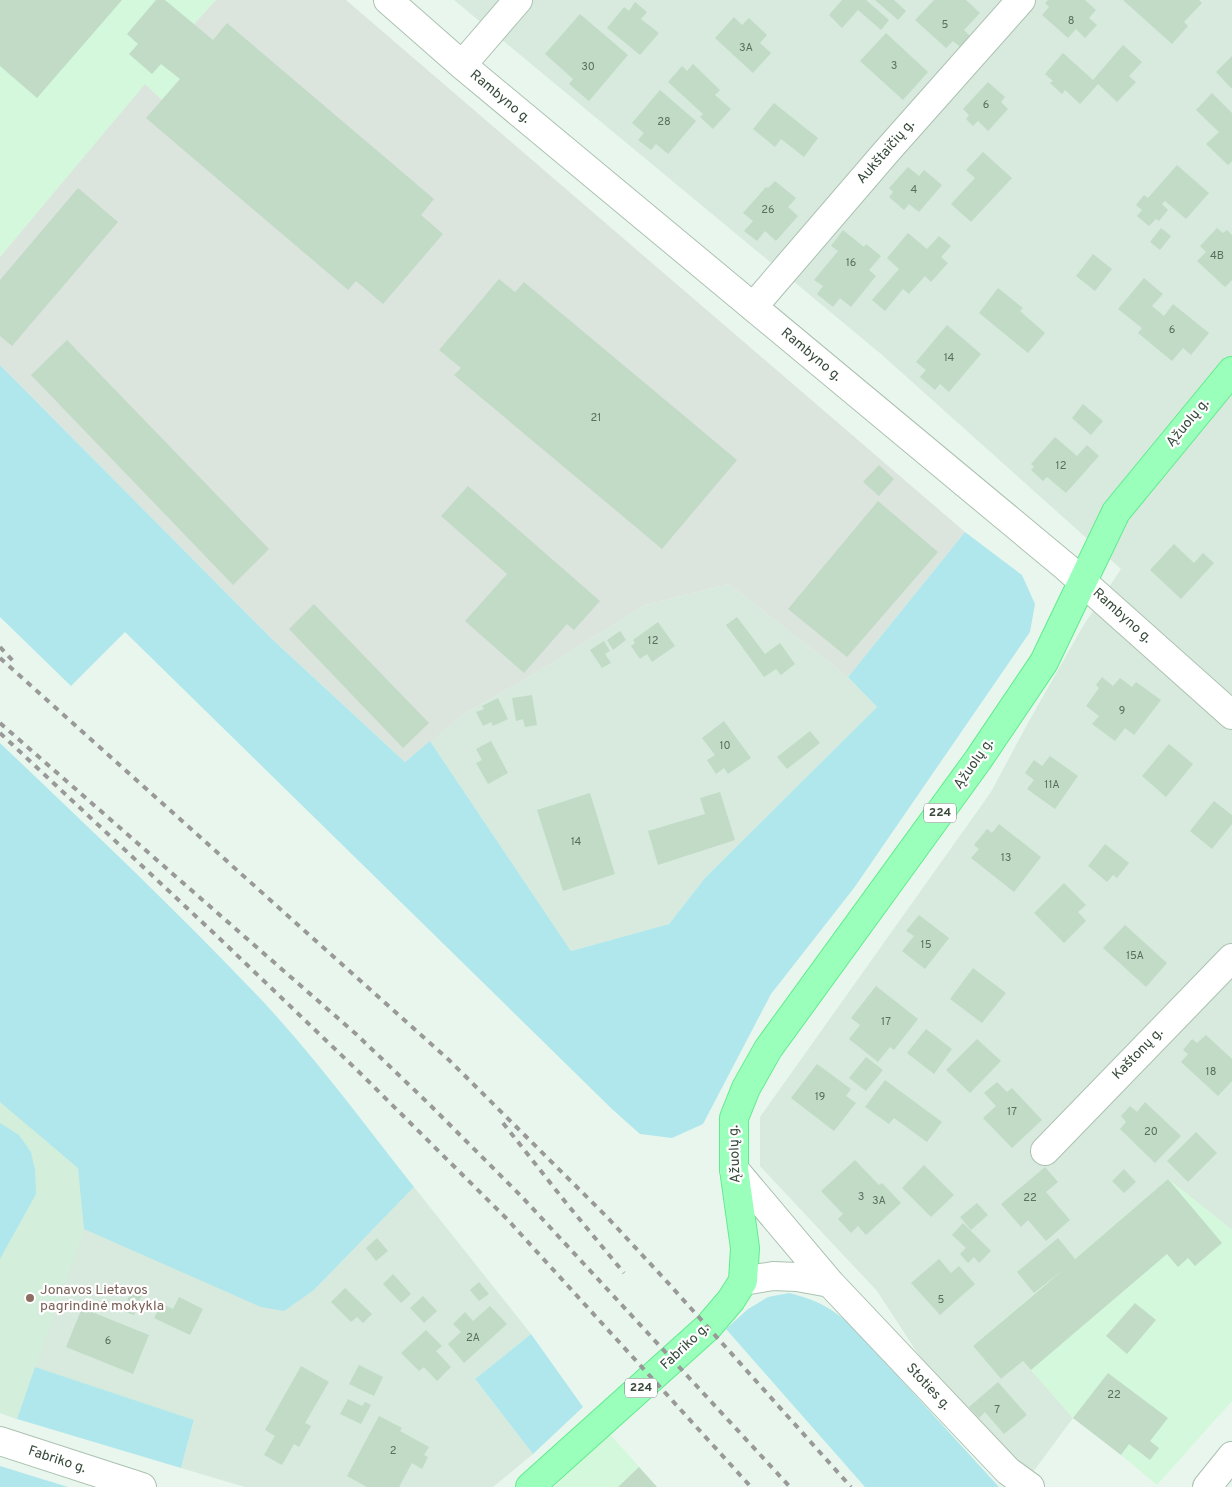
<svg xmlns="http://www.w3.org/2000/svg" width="1232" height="1487" font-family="Overpass,sans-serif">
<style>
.residential{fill:#d7eadd}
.commercial{fill:#d4f8db}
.industrial{fill:#dbe5dd}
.education{fill:#d3efdc}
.green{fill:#b0e7ec}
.building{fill:#c1dbc7}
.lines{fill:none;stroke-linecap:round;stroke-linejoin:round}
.minor-casing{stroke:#abc2b1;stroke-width:30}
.major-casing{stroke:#62eb8e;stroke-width:30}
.minor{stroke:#fff;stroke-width:28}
.major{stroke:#9fb;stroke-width:28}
.rail{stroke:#999;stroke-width:4;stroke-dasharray:6 6;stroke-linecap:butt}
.education-dot{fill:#8d6e63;stroke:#fff;stroke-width:2}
.labels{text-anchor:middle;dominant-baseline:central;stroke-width:4.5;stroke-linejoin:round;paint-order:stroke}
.number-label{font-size:11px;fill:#5a6e5e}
.shield{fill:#fff;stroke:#738076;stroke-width:1}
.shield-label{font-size:12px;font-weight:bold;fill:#374a3b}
.street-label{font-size:14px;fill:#374a3b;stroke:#fff}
.education-label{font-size:14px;fill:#785e54;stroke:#fff;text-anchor:start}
</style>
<rect width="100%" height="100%" fill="#e9f6ed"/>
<!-- residential -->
<path class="residential" d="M454,0H1232V1230L1168,1179L973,1346L1001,1379L1023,1361L1073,1418L1033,1472L999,1444L926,1366L877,1291L760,1166V1117L991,792L1029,721L1083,626L1121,569L881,354Z
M729,584L848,677L877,707L705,878L669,924L571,951L430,741L465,713L529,677L645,605Z
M0,1102L314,1290L414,1187L531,1334L475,1379L533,1454L493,1487H245L181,1468L194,1421L35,1368L17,1419L0,1413Z"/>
<!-- commercial -->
<path class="commercial" d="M0,0H216L194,24L213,40L162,100L145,85L0,257Z
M1168,1179L1232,1230V1401L1157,1485L1121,1455L1073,1418L1023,1361L1001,1379L973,1346Z
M609,1433L657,1487H554Z"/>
<!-- industrial -->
<path class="industrial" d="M216,0H346L965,532L848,677L729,584L645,605L529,677L465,713L405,762L272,639L0,365V257L145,84L162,100L212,41L194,24Z"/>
<!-- education -->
<path class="education" d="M0,1102L78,1168L84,1229L17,1419L0,1413Z"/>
<!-- green -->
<path class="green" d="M0,365L272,639L405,762L430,741L571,951L669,924L705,878L877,707L848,677L965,532L1022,575L1035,604L1030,632L854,888L771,994L703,1124L672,1138L640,1134L613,1110L125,632L71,686L0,617Z
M0,743C85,824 170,904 251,989C310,1050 361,1120 414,1187L314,1290L284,1311L261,1307L84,1229L78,1168L0,1102Z
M0,1123L19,1135L31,1152L35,1170L36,1194L0,1259Z
M789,1293C817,1300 830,1307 852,1326L999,1487H865L726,1329L748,1309L768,1297Z
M531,1334L583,1407L533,1454L475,1379Z
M35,1367L194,1420L181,1468L17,1419Z
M0,1466L68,1487H0Z"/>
<!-- building -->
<path class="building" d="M0,0H122L37,98L0,66Z
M156,0H165L213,40L227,23L434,199L421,215L443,234L383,304L356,281L348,290L146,118L180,79L161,64L152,74L129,54L138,44L127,34Z
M842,0H866L889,20L881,30L858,10L842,28L829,15Z
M875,0H894L906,11L898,20Z
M934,0H966L980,13L964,30L970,36L960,47L953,41L946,48L915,20Z
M1048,0H1085L1096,10L1089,18L1097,25L1085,38L1076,29L1068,38L1042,15L1049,7L1045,3Z
M1123,0H1199L1202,3L1184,22L1188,26L1172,44Z
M635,2L647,12L641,19L659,33L640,55L607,28L624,7L629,11Z
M580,14L628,55L589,101L569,84L573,79L545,54Z
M734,17L742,25L749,18L767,35L760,43L771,53L753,73L715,38Z
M886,33L928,72L903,100L860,61Z
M1123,45L1142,62L1129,76L1136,82L1117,102L1098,84L1080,104L1065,90L1062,94L1050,83L1053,81L1045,74L1063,53L1093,80Z
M1232,56V89L1216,72Z
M693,64L720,90L715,95L731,109L713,129L700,117L703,114L668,82L682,66L687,71Z
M988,82L1005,97L1001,102L1008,109L988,131L978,121L973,126L966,119L969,115L963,109Z
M660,90L696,121L668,154L656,144L651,150L638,140L644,133L632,123Z
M1212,93L1232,113V161L1228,165L1206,144L1219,132L1196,110Z
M774,103L818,138L804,157L781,139L775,147L753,129Z
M983,152L1012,178L971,222L951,204L975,178L966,170Z
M1177,165L1209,193L1186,219L1165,201L1162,204L1168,210L1159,221L1156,219L1149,226L1137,216L1142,210L1136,205L1144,195L1148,198Z
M908,167L919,176L924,170L942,185L919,212L909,204L904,210L889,197L893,192L889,188Z
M775,181L796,198L788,207L798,216L776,241L765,231L757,241L744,231L753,221L743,213L766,187L768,188Z
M78,188L118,222L12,346L0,336V280Z
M1161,228L1171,236L1160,250L1150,242Z
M1217,228L1223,233L1227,230L1232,235V280L1225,287L1197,261L1206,252L1200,246Z
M843,230L864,247L866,244L881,256L869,270L876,276L851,307L840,298L833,307L817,294L823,286L814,280L838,251L831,246Z
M908,233L927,249L939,236L951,246L941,257L948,263L931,282L925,276L909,294L903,289L885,311L872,300L899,269L887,258Z
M1093,254L1112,269L1095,291L1076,276Z
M1144,278L1163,294L1152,306L1164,316L1173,304L1209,333L1191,355L1183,348L1172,361L1138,333L1142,328L1118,309Z
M499,279L515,292L524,282L737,460L662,549L454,375L461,368L439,350Z
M998,288L1023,308L1020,311L1045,333L1028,353L979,313Z
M947,325L981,354L949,392L940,384L935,390L920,377L926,370L916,362Z
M67,340L269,549L233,585L31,375Z
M1083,404L1103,421L1091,435L1072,418Z
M1055,437L1077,456L1087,445L1099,456L1066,493L1047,477L1043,481L1031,470L1034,467L1031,464Z
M879,465L894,479L879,496L863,482Z
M468,486L600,601L574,630L567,624L524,673L465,621L507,574L441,516Z
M878,501L938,552L847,657L788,609Z
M1174,544L1194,563L1203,553L1214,563L1181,599L1150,570Z
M314,604L429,723L403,748L289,629Z
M737,617L765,654L780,643L795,664L781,675L776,669L764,677L726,625Z
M658,622L675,646L652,662L647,654L640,659L631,646L635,643L633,640Z
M620,631L626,640L613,650L607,640Z
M604,641L610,651L605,654L611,663L602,668L590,650Z
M1102,677L1113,686L1120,678L1132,687L1136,682L1161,700L1134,735L1125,728L1115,741L1092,724L1099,716L1086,706L1099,688L1096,685Z
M532,695L537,725L525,727L523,719L516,721L512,698Z
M498,698L508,719L493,726L491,722L483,726L476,712L484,709L482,706Z
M724,721L751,758L728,774L724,768L716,774L707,760L715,755L702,738Z
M810,731L820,743L787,769L777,757Z
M491,741L508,773L488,784L476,763L482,760L476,749Z
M1169,744L1193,764L1166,797L1142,776Z
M1050,756L1078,776L1055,809L1027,789L1034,780L1025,773L1034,760L1042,766Z
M720,792L735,840L658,865L648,831L705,814L700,798Z
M590,793L615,874L563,891L537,810Z
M1214,801L1232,815V824L1212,849L1190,831Z
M999,824L1041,857L1014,892L971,858L979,849L974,845L987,829L992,833Z
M1105,844L1129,863L1117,878L1113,875L1107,882L1088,866Z
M1064,883L1086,905L1078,912L1086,921L1064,943L1034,913Z
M919,915L949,938L925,969L902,951L914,936L906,931Z
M1125,925L1167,963L1146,987L1103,948Z
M973,968L1006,993L982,1023L950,999Z
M876,986L918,1019L894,1050L890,1047L878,1062L849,1039L860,1025L851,1018Z
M926,1029L952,1049L934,1074L907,1053Z
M1206,1035L1232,1059V1081L1218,1096L1181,1062L1188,1054L1183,1050L1192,1039L1197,1043Z
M977,1039L1001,1061L970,1093L946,1070Z
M866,1057L883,1070L866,1091L849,1078Z
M817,1064L851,1089L846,1096L856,1103L834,1131L791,1098Z
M885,1080L942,1122L927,1142L894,1118L889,1124L865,1107Z
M997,1082L1007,1092L1012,1088L1042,1120L1012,1148L983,1118L996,1106L984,1093Z
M1145,1102L1181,1136L1155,1163L1120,1129L1126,1122L1121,1116L1130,1106L1137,1112Z
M1196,1132L1217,1153L1188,1182L1167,1161Z
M855,1160L879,1185L882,1183L901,1203L866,1235L858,1226L851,1233L838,1219L843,1214L821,1191Z
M924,1165L954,1195L931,1217L902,1188Z
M1045,1167L1058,1182L1046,1192L1070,1220L1046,1241L1028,1220L1021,1227L1001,1204Z
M1124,1169L1136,1182L1124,1193L1112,1181Z
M1168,1179L1222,1243L1195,1266L1188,1258L1178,1267L1167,1254L1031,1370L1023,1361L1001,1379L973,1346L1063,1270L1034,1293L1017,1272L1058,1238L1075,1259Z
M977,1203L988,1215L971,1230L960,1217Z
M963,1223L991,1251L979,1263L974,1257L968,1263L960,1254L966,1248L952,1235Z
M377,1238L388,1251L376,1261L366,1248Z
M939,1259L951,1273L959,1266L975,1284L940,1315L911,1283Z
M393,1274L411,1294L401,1303L383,1284Z
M479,1282L489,1294L479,1301L470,1290Z
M133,1286L144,1290L134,1315L123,1311Z
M345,1288L372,1314L363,1323L357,1317L351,1322L331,1302Z
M423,1296L437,1311L424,1323L410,1308Z
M179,1297L203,1309L190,1335L154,1318L162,1304L173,1309Z
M1135,1303L1156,1320L1127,1354L1106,1336Z
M490,1306L507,1324L464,1363L448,1344L461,1332L453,1324L465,1312L473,1321Z
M82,1308L149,1335L133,1374L66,1347Z
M426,1330L442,1346L436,1351L451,1367L437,1381L424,1367L419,1371L401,1353Z
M359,1365L383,1377L374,1396L349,1384Z
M301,1366L329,1382L305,1423L311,1426L299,1447L294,1444L282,1465L264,1455L275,1436L265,1430Z
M1108,1373L1168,1418L1150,1441L1159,1448L1150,1460L1129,1444L1121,1455L1073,1418Z
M998,1382L1027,1415L1004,1434L985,1412L979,1418L969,1407Z
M348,1399L362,1406L365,1402L371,1405L361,1424L340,1414Z
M379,1416L402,1428L400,1431L429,1447L424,1455L428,1457L422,1469L412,1463L399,1487H367L347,1476Z
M639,1467L657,1487H618Z"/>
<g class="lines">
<defs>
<path id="minor" d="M388,0L462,65L1066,567L1232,715
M462,65L518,0
M753,307L887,151L1021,0
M1045,1151L1232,958
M734,1169L830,1283
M743,1281L773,1276L797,1277L830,1283L1008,1471L1030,1487
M0,1441L142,1487
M1207,1487L1232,1456"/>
<path id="major" d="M530,1487L708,1327L731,1300L743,1281L745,1248L734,1169V1118L746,1088L768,1049L978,760L1044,662L1116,512L1232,371"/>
</defs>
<!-- minor casing -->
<use href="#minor" class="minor-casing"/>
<!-- major casing -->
<use href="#major" class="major-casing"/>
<!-- minor -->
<use href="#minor" class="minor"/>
<!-- major -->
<use href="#major" class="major"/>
<!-- rail -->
<path class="rail" d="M0,647L13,661
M0,658L449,1060L607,1217L670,1285L851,1487
M0,723L356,1034L429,1104L523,1198L790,1487
M0,733L218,937L359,1072L507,1219L751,1487
M503,1123L567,1204L624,1273"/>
</g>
<!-- markers -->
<circle class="education-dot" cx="30" cy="1298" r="5"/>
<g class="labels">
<!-- number labels -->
<g class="number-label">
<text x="1071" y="21">8</text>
<text x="945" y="25">5</text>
<text x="746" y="48">3A</text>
<text x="894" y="66">3</text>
<text x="588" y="67">30</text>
<text x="986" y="105">6</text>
<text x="664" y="122">28</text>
<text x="914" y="190">4</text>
<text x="768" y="210">26</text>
<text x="1217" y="256">4B</text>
<text x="851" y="263">16</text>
<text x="1172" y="330">6</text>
<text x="949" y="358">14</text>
<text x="596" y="418">21</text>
<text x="1061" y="466">12</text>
<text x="653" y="641">12</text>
<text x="1122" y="711">9</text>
<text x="725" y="746">10</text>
<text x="1052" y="785">11A</text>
<text x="576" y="842">14</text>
<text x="1006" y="858">13</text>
<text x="926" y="945">15</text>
<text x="1135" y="956">15A</text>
<text x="886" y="1022">17</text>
<text x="1211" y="1072">18</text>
<text x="820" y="1097">19</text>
<text x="1012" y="1112">17</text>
<text x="1151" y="1132">20</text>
<text x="861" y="1197">3</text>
<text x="1030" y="1198">22</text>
<text x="879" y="1201">3A</text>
<text x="941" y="1300">5</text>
<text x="473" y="1338">2A</text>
<text x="108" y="1341">6</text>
<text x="1114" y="1395">22</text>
<text x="997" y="1410">7</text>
<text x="393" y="1451">2</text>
</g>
<!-- shield labels -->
<g class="shield">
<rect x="924" y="803.5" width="32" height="19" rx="4"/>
<rect x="625" y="1378.5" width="32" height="19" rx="4"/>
</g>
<g class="shield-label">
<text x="940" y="813">224</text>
<text x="641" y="1388">224</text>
</g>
<!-- street labels -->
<g class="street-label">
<text transform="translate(500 97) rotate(40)">Rambyno g.</text>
<text transform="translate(886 152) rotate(-49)">Aukštaičių g.</text>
<text transform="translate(811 355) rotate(40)">Rambyno g.</text>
<text transform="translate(1188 423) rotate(-50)">Ąžuolų g.</text>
<text transform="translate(1122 616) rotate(42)">Rambyno g.</text>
<text transform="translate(974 764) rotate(-55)">Ąžuolų g.</text>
<text transform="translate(1138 1054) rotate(-46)">Kaštonų g.</text>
<text transform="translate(735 1154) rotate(-92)">Ąžuolų g.</text>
<text transform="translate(685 1347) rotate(-43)">Fabriko g.</text>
<text transform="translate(928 1387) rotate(47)">Stoties g.</text>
<text transform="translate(57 1460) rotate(18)">Fabriko g.</text>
</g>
<!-- education labels -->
<g class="education-label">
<text x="40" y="1290">Jonavos Lietavos<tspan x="40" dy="16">pagrindinė mokykla</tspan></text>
</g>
</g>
</svg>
